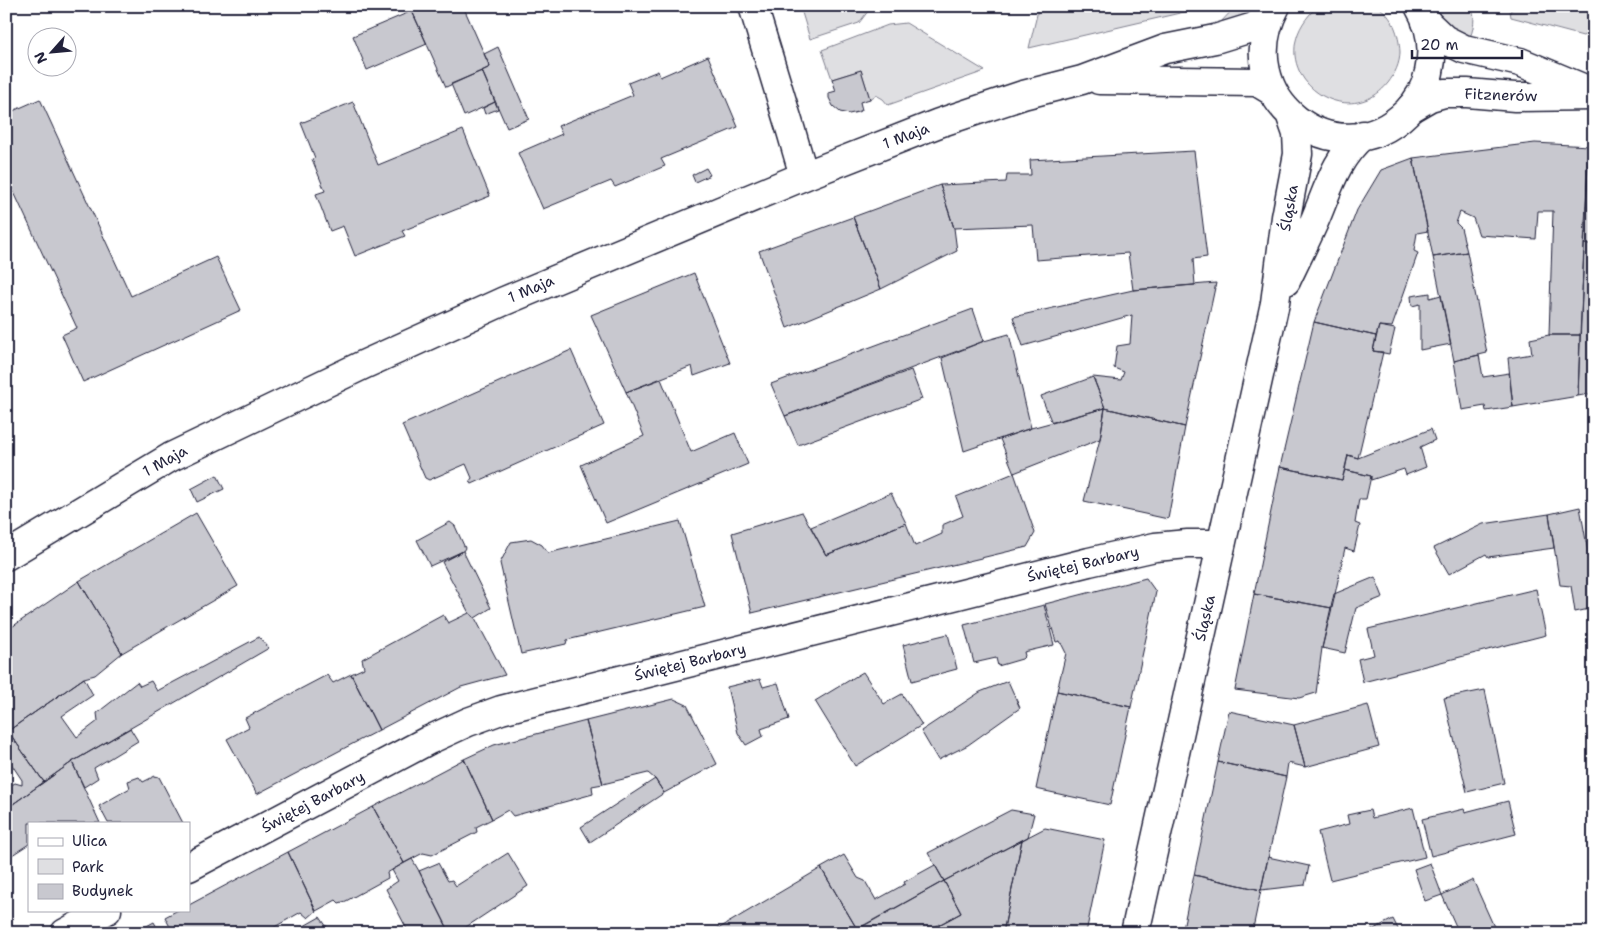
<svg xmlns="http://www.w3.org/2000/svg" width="1600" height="939" font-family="'Shantell Sans',sans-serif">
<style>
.green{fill:#dfdfe2;stroke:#80808e}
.building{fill:#c8c8cf;stroke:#22223b}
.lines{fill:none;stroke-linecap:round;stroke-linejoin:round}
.minor-casing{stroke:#22223b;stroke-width:31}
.tertiary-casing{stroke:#22223b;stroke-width:31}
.minor{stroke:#fff;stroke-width:28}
.tertiary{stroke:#fff;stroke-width:28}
.labels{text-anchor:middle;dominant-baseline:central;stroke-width:5;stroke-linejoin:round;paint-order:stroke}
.street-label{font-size:15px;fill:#22223b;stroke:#fff}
</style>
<rect width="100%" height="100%" fill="#fff"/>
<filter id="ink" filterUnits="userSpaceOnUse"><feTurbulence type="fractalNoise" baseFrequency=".02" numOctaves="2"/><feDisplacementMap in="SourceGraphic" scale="10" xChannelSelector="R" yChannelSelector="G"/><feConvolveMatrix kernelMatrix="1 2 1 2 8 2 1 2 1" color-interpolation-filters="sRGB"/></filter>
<g filter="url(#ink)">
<!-- green -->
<path class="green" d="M800,6H872L859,23L810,39Z
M1039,6H1210L1029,48Z
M1236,6H1260L1244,18L1219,24Z
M1318,6H1377C1393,16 1399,34 1400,52C1400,63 1395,74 1388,83C1343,139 1252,65 1318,6Z
M1434,6H1471C1476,14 1474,33 1468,40L1444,23Z
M1517,6L1520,9L1523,6H1593L1588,33L1583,36L1511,17L1510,11Z
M906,23L985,71L888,105L883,99L876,95L870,99L861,70L832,79L822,50L888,25Z"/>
<!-- building -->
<path class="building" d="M422,6H463L490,67L446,87L412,11Z
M412,11L427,44L367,70L353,36Z
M498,47L529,119L507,128L482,71L490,67L484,54Z
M708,56L738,127L661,159L665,166L615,187L611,181L543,209L518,153L562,134L558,126L633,95L628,83L658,71L660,77Z
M861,70L870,99L860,102L862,110L858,112L849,114L840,112L833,106L829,98V93L836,91L832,79Z
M482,71L495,102L464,116L451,84Z
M40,99L131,296L216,257L241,310L83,382L62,335L77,328L6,175V114Z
M353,102L378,165L463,130L490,196L402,231L405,236L355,256L343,226L330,231L316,194L325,191L312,159L315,158L301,123Z
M495,102L498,109L485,114L483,108Z
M1535,143L1589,146L1580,335H1549L1553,211H1538L1536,239L1479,235L1473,218L1460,212L1456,223L1461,228L1467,252L1433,257L1413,158Z
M1589,146L1594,147V244H1584Z
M1194,151L1207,257L1193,259L1195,285L1133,290L1128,253L1036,260L1033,225L954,228L940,185L1006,182L1007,175H1031L1030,160Z
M1413,158L1428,231L1417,233L1414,251L1418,253L1392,327L1379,326L1376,336L1314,322L1357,210L1381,170Z
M706,168L710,175L695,182L692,175Z
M940,185L954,228L957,251L881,289L853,217Z
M853,217L881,289L787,328L759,251Z
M1584,244H1594V393L1578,396Z
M1467,252L1487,353L1454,361L1433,257Z
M694,273L730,363L694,376L692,366L626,392L591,315Z
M1216,283L1185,427L1105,408L1093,377L1121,380L1124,372L1114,368L1117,346L1130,344L1132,315L1023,346L1013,317L1133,290Z
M1430,293V298L1441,295L1451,344L1420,350V304L1412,306L1411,296Z
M973,309L984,341L785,416L771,384Z
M1314,322L1376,336L1373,351L1383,352L1358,458L1348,455L1342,480L1280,467Z
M1379,326L1395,329L1389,354L1373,351Z
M1009,334L1031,428L964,451L942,358L984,341Z
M1549,335H1580L1578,396L1513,407L1508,358L1532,354L1530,339Z
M571,350L604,425L472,484L469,482L472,478L466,464L429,480L425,478L402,425Z
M1479,355L1483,377L1509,373L1513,407L1486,411L1485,406L1462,410L1454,361Z
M911,370L922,399L798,445L785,416Z
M1093,377L1105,408L1052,423L1041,396Z
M661,379L691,452L735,433L748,464L606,523L581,465L644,436L626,392Z
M1105,408L1185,427L1168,519L1084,501L1100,439Z
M1105,408L1100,439L1014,473L1000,439L1031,428Z
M1431,429L1435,440L1420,447L1426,467L1406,475L1404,469L1371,480V476L1345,470L1348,455L1358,458Z
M1280,467L1342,480L1345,470L1371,476L1366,499H1359L1355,523L1360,525L1354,551L1345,548L1332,608L1254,594Z
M1014,473L1035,533L1027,547L752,613L732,533L802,512L826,555L906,523L915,546L942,534V525L963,516L956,497Z
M217,475L224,489L197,502L191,489Z
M891,493L906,523L826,555L811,527Z
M1580,507L1591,569H1594V608L1575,612L1571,586L1560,585L1549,514Z
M196,513L238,586L122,653L79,581Z
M1549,514L1554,548L1488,557L1486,554L1449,574L1434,548L1483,524Z
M680,521L705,607L567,640L566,644L521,654L500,563L511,542L531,539L542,545L548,553Z
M450,522L455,526L465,548L463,551L430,566L417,540Z
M463,551L491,608L475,618L469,613L442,562Z
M1375,577L1383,597L1356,608L1345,653L1322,648L1334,594Z
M1146,578L1156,592L1131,707L1057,691L1066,653L1060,641L1056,642L1045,604Z
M79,581L122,653L95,675L84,678L8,731L6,729V631Z
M1536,589L1546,635L1363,682L1358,659L1374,655L1368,629Z
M1254,594L1332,608L1322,648L1316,693L1299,698L1235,690Z
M1044,605L1054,645L1024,652L1025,656L1022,659L998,666L996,658L974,663L964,625Z
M469,613L475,618L505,675L461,687L379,730L351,674L364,668L362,659L443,615L448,623Z
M948,634L957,669L912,681L903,645Z
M259,637L269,648L72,762L44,782L8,731L84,678L93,695L62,716L77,737L98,721L97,713L137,682L140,686L151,681L157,691Z
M863,672L884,704L902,694L922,725L855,766L815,701Z
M351,674L379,730L257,794L227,739L249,727L245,718L327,675L333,683Z
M760,679L763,687L778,683L789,719L761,729L763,736L746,745L738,733L727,687Z
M1008,681L1020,708L968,745L938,760L921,731L980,692Z
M1485,690L1504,783L1467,792L1444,698Z
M1057,691L1131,707L1110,805L1036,789Z
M674,699L687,705L717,764L664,793L655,779L648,773L603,784L586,721Z
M1368,705L1379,747L1305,767L1294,725Z
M1229,711L1294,725L1305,767L1288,763L1286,777L1218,762Z
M586,721L603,784L592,786L593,794L513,816L508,810L492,819L464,759L494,745Z
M130,728L138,741L94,768L98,778L84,787L72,762Z
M8,731L44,782L6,809V788L15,783L22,785V780L6,756V733Z
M464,759L492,819L476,827L477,832L432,855L423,853L404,863L373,807Z
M72,762L100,823H29V844L6,859V809Z
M1218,762L1286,777L1261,890L1194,875Z
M155,776L159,777L183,823H108L99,806L130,788L128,781L139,777L143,782Z
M655,779L664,793L590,842L581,827Z
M1508,801L1516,834L1431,856L1422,819L1464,809L1465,812Z
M373,807L404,863L387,873L388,878L346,901L339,903L336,900L316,911L288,852Z
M1413,808L1425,857L1330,880L1318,832L1349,824L1347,815L1370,810L1372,818Z
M1011,810L1034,814L1028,837L944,881L928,853Z
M1045,828L1105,840L1086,933H1003L1022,840Z
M1022,840L1003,933H942L939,925L961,913L944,881Z
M288,852L316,911L308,918L301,912L264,933H173L165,917L178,910H189V905Z
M508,853L528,886L457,933H450L419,871L438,863L448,881L452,880L456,886Z
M844,855L858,878L865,881L876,900L905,884L904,882L935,865L944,881L857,929L821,868Z
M1268,857L1309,866L1305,885L1261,890Z
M412,859L419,871L450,933H409L386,889L398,881L392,870Z
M1430,863L1442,895L1425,901L1414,869Z
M821,868L857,929L851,933H711Z
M1194,875L1261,890L1252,933H1182Z
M1473,880L1495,929L1486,933H1459L1442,895Z
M944,881L961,913L923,933H851Z
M320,917L331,933H298L297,930Z
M1393,919L1400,933H1366Z
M154,922L160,933H134Z"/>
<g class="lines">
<defs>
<path id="minor" d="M753,6L791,131L804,176
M1426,22L1444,39L1464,49L1520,62L1592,92
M1099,80L1257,82L1272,91
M1411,108L1430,97L1444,93H1467L1515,97L1594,96
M6,556L171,457L363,365L502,302L804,176L939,123L1023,95L1082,80L1165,49L1215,39L1254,27L1271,15
M189,867L429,740L468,722L501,710L1089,562L1155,547L1188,544H1221
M65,933L107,910"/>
<path id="tertiary" d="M1276,6C1227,97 1336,182 1407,112C1418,101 1426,87 1429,72C1434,50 1431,26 1419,6
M1286,281C1295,262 1305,242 1314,222C1328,190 1335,159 1363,135
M1135,933L1275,303L1286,217L1298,154L1297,134L1290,114"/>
</defs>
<!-- minor casing -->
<use href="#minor" class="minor-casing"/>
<!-- tertiary casing -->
<use href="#tertiary" class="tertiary-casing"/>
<!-- minor -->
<use href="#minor" class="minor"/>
<!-- tertiary -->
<use href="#tertiary" class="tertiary"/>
</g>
</g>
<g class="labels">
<!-- street labels -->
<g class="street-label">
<text transform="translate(1501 95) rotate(2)">Fitznerów</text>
<text transform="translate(906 136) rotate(-21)">1 Maja</text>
<text transform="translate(1289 208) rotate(-80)">Śląska</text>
<text transform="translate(531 289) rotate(-23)">1 Maja</text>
<text transform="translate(165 461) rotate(-29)">1 Maja</text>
<text transform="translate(1083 564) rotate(-13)">Świętej Barbary</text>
<text transform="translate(1205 618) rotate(-77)">Śląska</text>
<text transform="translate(690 662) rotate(-14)">Świętej Barbary</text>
<text transform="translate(313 802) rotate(-28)">Świętej Barbary</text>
</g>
</g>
<!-- margin -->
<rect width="1600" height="939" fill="none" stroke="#fff" stroke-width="25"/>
<rect x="12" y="12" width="1575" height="914" fill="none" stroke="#22223b" stroke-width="2" filter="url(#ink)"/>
<!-- legend -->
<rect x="28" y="822" width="162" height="90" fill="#ffffff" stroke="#a7a7b1"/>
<rect x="38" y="838" width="25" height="8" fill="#ffffff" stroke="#a7a7b1"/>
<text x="72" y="846" font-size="15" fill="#22223b">Ulica</text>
<rect x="38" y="859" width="25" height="15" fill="#dfdfe2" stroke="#a7a7b1"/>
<text x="72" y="872" font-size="15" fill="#22223b">Park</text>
<rect x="38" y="884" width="25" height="15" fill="#c8c8cf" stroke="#a7a7b1"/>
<text x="72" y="896" font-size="15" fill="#22223b">Budynek</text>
<!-- north arrow -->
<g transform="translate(52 52) rotate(243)"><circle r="24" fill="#ffffff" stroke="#a7a7b1"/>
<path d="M0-4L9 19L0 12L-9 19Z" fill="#22223b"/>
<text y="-8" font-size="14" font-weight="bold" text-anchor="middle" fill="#22223b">N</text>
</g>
<!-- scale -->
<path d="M1412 50v8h110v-8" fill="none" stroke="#22223b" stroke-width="2.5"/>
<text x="1420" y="50" font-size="15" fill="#22223b" stroke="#ffffff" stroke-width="4" paint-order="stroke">20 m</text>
</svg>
